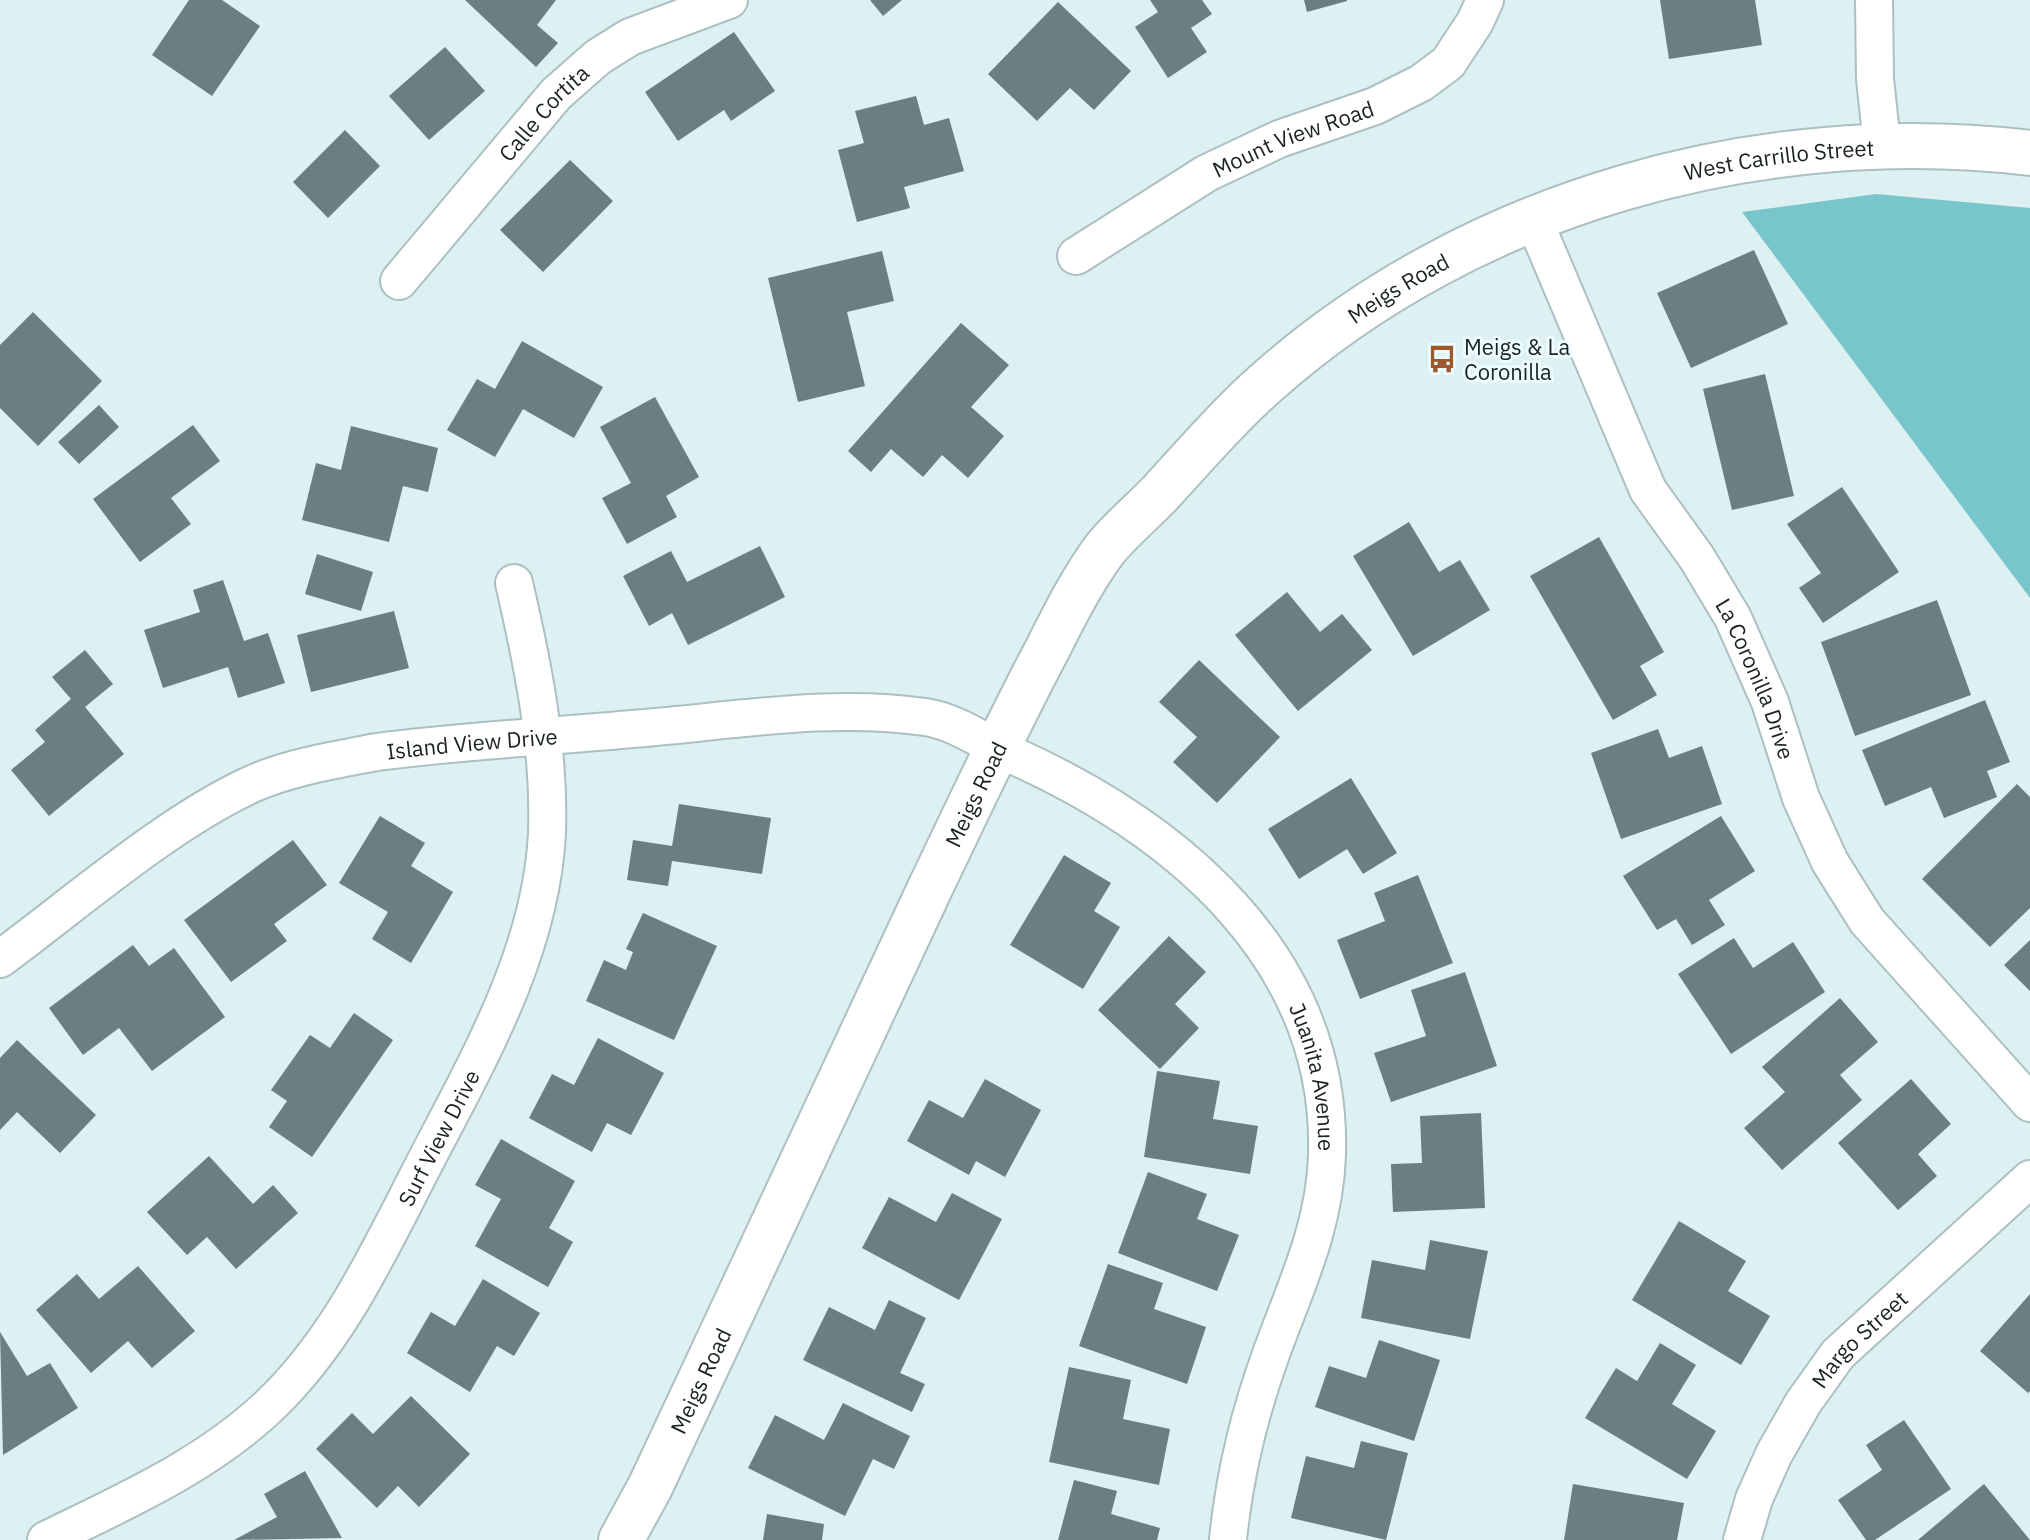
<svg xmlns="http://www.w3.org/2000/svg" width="2030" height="1540" font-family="'IBM Plex Sans',sans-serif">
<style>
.forest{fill:#78c5cb}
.building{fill:#6c7e7f}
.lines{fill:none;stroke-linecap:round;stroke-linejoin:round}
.minor-casing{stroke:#acc0c1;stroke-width:40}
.secondary-casing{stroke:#acc0c1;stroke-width:48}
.minor{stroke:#fff;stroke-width:36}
.secondary{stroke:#fff;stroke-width:44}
.labels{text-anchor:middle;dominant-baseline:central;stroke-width:6;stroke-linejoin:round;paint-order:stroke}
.street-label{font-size:22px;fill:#1a2222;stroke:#edfdff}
.poi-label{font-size:22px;fill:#1a2222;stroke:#edfdff;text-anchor:start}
</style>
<rect width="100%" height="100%" fill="#ddf1f2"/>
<!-- forest -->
<path class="forest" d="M1876,194L2030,208V598L1742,212Z"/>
<!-- building -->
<path class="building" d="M189,0H222L260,26L212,96L152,55Z
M465,0H556L537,25L558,43L536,67Z
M870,0H902L883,16Z
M1150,0H1202L1212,14L1191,28L1207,52L1168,78L1135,27L1158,12Z
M1304,0H1347V1L1307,12Z
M1660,0H1755L1762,45L1669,59Z
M1058,2L1131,71L1094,110L1070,88L1037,121L988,74Z
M734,32L775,91L731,121L724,110L678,141L645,92Z
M445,47L485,91L429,140L389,96Z
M916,96L924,125L949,118L964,171L904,187L910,208L857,222L838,150L864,143L855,111Z
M345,130L380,166L328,218L293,182Z
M570,160L613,201L543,272L500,230Z
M1754,250L1788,324L1691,368L1657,293Z
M882,251L894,301L847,312L865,386L798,402L768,278Z
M33,312L102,381L38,446L0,408V345Z
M961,323L1009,365L971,407L1004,436L968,478L942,455L923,477L891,449L871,472L848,451Z
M522,341L603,387L574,438L523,409L495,457L447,430L477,379L495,389Z
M1765,374L1794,496L1732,510L1703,389Z
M655,397L699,477L666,496L677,517L627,544L602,498L631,483L600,427Z
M99,405L119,427L79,464L58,442Z
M193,425L220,461L171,498L191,524L140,562L93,499Z
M351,426L438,448L428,492L403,486L389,542L302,520L316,463L341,470Z
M1842,487L1899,572L1823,623L1799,588L1821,573L1787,524Z
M1409,522L1439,572L1460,560L1490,610L1413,656L1353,556Z
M1599,537L1664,652L1640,666L1657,695L1613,720L1530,576Z
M760,546L785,597L688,645L672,613L649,626L623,576L671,551L687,582Z
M317,554L373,572L361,611L305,594Z
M223,580L244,641L268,633L285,683L238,698L228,667L163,688L144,630L200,612L193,590Z
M1287,592L1320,632L1342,614L1372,650L1298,711L1235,635Z
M1937,600L1971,695L1855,736L1821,642Z
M394,611L409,668L311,692L297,635Z
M85,650L113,684L85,707L124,754L49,816L11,770L45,742L35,730L71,699L52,677Z
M1199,660L1280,737L1217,803L1173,762L1197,737L1159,702Z
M1985,700L2010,762L1987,771L1997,797L1944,818L1931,787L1885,806L1862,750Z
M1658,729L1669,758L1702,746L1722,804L1621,839L1591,753Z
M1351,778L1397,853L1363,874L1347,849L1299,879L1268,829Z
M2017,784L2030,797V908L1990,947L1922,879Z
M679,804L771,818L762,874L672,861L668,886L627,880L633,840L672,846Z
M380,816L425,843L411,866L453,892L411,963L372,939L388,912L339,883Z
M1721,816L1755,871L1709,900L1725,925L1692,945L1676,919L1657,930L1623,876Z
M293,840L327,885L274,924L287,941L231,982L184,920Z
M1064,855L1111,883L1094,911L1120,927L1083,989L1010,945Z
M1418,875L1453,963L1360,999L1337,940L1385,921L1374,893Z
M643,913L717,946L674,1040L586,1001L604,960L626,970L633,952L626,949Z
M1169,936L1206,972L1175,1004L1199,1028L1160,1069L1098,1010Z
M1734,938L1753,968L1793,942L1825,992L1731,1054L1678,974Z
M2030,940V991L2004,965Z
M133,945L149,966L174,948L225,1017L152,1071L119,1028L83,1055L49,1008Z
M1465,972L1497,1066L1391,1102L1374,1053L1426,1036L1411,990Z
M1840,998L1878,1042L1840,1075L1862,1100L1782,1170L1744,1128L1785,1092L1762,1067Z
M354,1013L393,1040L312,1157L269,1127L287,1101L271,1090L310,1035L330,1048Z
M598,1038L664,1073L631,1135L607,1123L592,1152L529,1118L552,1074L574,1085Z
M17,1040L96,1115L60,1153L17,1112L0,1130V1058Z
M1157,1071L1220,1081L1213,1119L1258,1126L1250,1174L1144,1157Z
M985,1079L1041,1110L1005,1177L976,1161L969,1175L907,1141L929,1100L963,1118Z
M1911,1079L1951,1124L1918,1154L1937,1176L1898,1210L1838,1143Z
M1481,1113L1485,1208L1393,1212L1391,1164L1422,1163L1420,1116Z
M501,1139L575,1181L549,1228L573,1242L548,1287L475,1246L501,1199L475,1185Z
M209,1156L253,1204L273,1185L298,1213L236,1269L207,1237L187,1255L147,1212Z
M1148,1172L1207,1194L1197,1219L1239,1235L1217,1291L1118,1253Z
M952,1193L1002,1219L959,1300L862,1248L889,1197L936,1222Z
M1679,1221L1746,1261L1728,1291L1770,1316L1741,1365L1632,1300Z
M1430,1240L1488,1251L1470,1339L1361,1318L1372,1260L1425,1270Z
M1108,1264L1163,1283L1154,1309L1206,1327L1187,1384L1079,1346Z
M138,1266L195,1331L152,1368L128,1341L91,1373L36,1310L77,1274L99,1299Z
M483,1279L540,1313L514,1356L497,1346L470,1392L407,1353L431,1312L455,1326Z
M2030,1294V1391L2028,1393L1980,1351Z
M889,1300L926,1318L900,1373L925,1384L912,1412L803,1360L829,1307L875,1330Z
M0,1332L27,1376L50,1363L78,1408L3,1455Z
M1379,1340L1440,1360L1414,1441L1315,1407L1329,1366L1366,1378Z
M1660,1343L1696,1365L1672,1404L1716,1431L1687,1479L1585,1418L1616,1368L1637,1381Z
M1069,1367L1131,1380L1123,1419L1170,1429L1159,1485L1049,1462Z
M411,1396L470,1454L419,1507L398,1486L377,1508L316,1449L352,1413L373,1434Z
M843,1403L910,1436L894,1469L873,1459L845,1516L748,1468L775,1415L824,1440Z
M1904,1420L1951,1489L1875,1540H1866L1838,1500L1882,1470L1866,1445Z
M1361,1441L1408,1453L1386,1540L1291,1518L1306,1456L1354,1468Z
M305,1471L342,1538L234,1540L277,1517L264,1494Z
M1074,1480L1117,1491L1111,1514L1160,1528L1157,1540H1058Z
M1573,1484L1684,1503L1677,1540H1564Z
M1984,1484L2030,1540H1918Z
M767,1514L824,1524L822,1540H763Z"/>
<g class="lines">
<defs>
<g id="minor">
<path d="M1874,0L1875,79L1882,144"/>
<path id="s1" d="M1533,218L1648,490L1697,558L1733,618L1770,702L1801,798L1830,862L1867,921L2030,1103"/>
<path id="s2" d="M1076,256L1207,173L1279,139L1375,106L1421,83L1448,63L1475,22L1485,0"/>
<path id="s3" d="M399,281L556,94L598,57L630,37L729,0"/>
<path id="s4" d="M0,959C76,903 167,823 252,784C291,767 335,760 377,752C469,740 562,736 655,727C744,719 836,704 925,717C955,721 985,743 1012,755C1177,829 1333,958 1327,1155C1325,1227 1295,1288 1271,1354C1250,1412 1234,1478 1228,1540"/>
<path id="s5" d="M46,1540C123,1502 204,1467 268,1407C338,1341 377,1255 421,1170C475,1065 541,955 547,833C550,748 533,665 514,583"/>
<path id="s6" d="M1742,1540L1754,1499L1774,1454L1803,1403L1838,1354L2030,1179"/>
</g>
<g id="secondary">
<path id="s7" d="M621,1540L650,1487C744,1287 837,1087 931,886C969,807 1006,727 1047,650C1064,616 1082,580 1105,549C1122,528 1145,510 1164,489C1197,453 1229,416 1266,383C1470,201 1761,121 2030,153"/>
</g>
</defs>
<!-- minor casing -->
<use href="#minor" class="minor-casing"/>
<!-- secondary casing -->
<use href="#secondary" class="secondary-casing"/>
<!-- minor -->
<use href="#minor" class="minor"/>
<!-- secondary -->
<use href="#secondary" class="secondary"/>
</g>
<!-- icons -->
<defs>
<symbol id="bus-bare" viewBox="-9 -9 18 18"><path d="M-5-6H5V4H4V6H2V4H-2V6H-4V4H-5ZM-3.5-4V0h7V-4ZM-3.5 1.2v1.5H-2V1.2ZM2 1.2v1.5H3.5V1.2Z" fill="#9d592b" stroke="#edfdff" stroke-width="2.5" paint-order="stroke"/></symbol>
</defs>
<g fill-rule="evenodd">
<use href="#bus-bare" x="1422" y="339" width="40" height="40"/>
</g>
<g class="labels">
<!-- street labels -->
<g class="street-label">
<text stroke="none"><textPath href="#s3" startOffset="222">Calle Cortita</textPath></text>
<text stroke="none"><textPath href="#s2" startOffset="248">Mount View Road</textPath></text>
<text stroke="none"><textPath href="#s7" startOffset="1904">West Carrillo Street</textPath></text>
<text stroke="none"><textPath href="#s7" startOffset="1498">Meigs Road</textPath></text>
<text stroke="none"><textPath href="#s1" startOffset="514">La Coronilla Drive</textPath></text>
<text stroke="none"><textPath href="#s4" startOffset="532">Island View Drive</textPath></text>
<text stroke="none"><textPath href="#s7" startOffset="826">Meigs Road</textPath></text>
<text stroke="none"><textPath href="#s4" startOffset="1544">Juanita Avenue</textPath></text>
<text stroke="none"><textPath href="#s5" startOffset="580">Surf View Drive</textPath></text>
<text stroke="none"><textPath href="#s6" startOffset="236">Margo Street</textPath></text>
<text stroke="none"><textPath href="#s7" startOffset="178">Meigs Road</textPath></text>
</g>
<!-- poi labels -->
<g class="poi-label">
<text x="1464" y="346">Meigs &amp; La<tspan x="1464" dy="25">Coronilla</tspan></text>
</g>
</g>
</svg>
